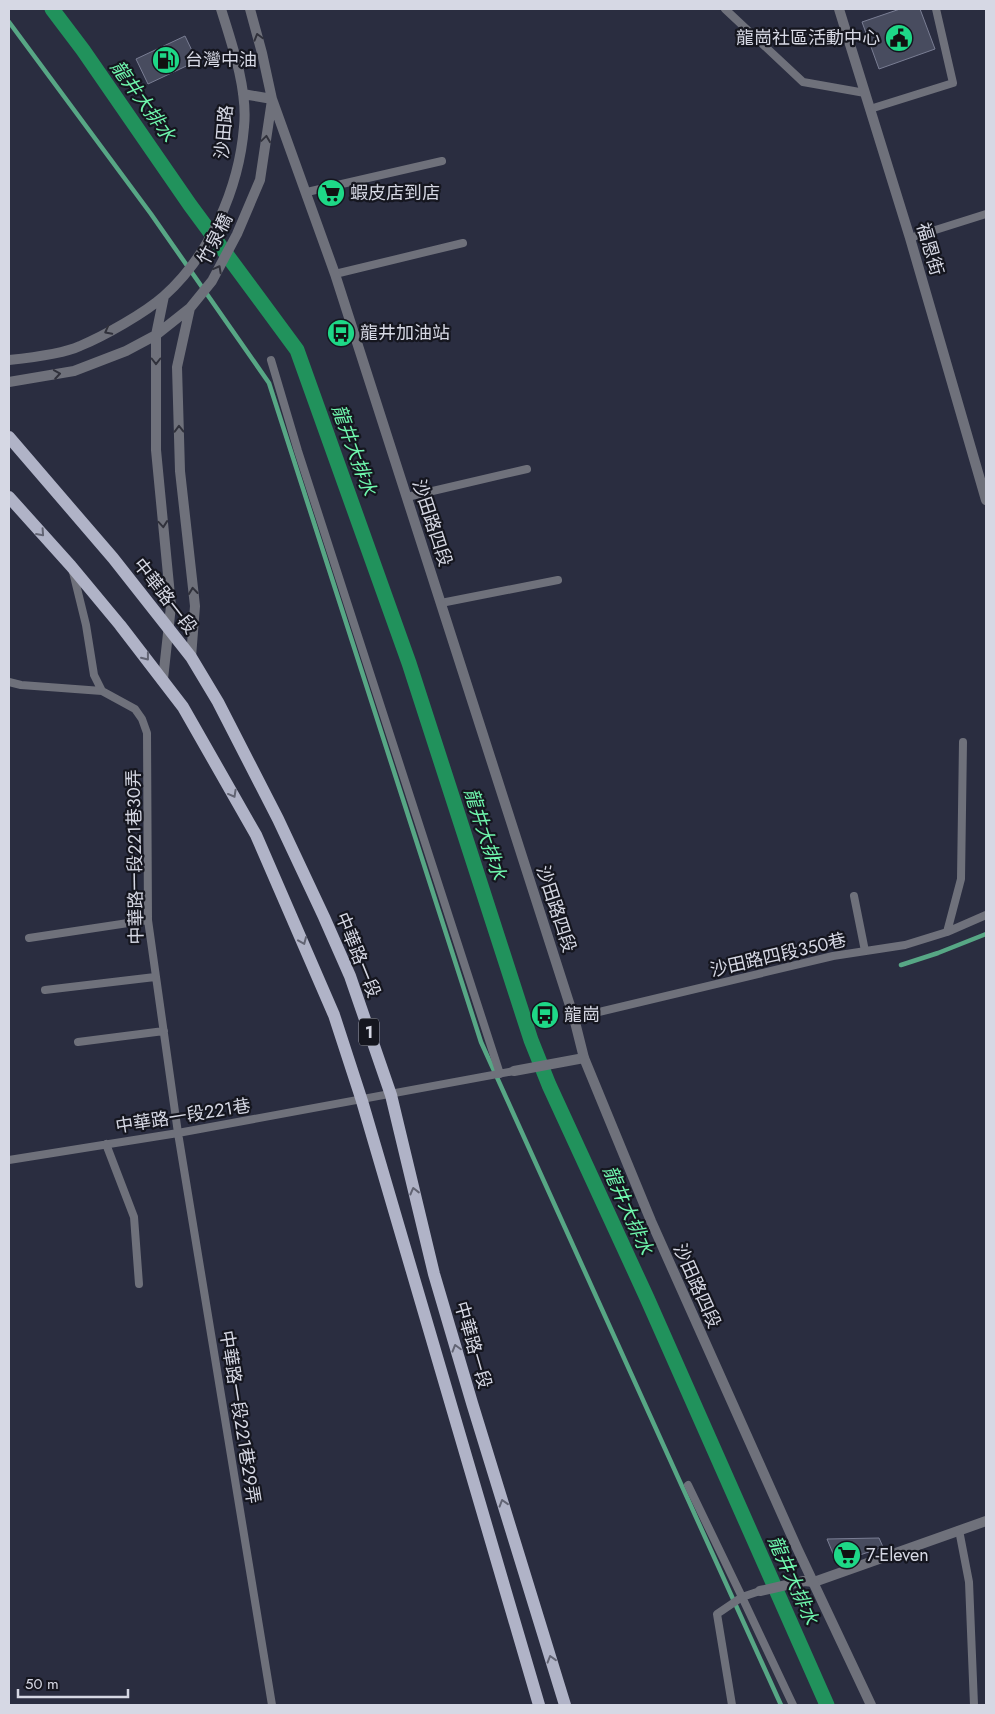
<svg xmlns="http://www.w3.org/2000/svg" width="995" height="1714" font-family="Jost,'Noto Sans TC',sans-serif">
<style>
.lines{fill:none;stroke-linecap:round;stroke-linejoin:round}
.stream{stroke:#57a785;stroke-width:4.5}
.canal{stroke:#21925c;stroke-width:15}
.building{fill:#484c5f;stroke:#7a7e94}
.service{stroke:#6f717b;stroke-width:8}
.minor{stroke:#6f717b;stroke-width:10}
.tertiary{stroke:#6f717b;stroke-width:10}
.primary{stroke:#b0b3c7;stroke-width:12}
.oneway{stroke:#30313b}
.oneway2{stroke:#626473}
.labels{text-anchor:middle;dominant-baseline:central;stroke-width:4.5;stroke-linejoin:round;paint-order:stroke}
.shield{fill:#15161f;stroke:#9c9ea9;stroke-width:1}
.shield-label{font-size:16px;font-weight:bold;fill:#d6d8e4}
.poi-label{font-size:18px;fill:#d6d8e4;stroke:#15161f;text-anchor:start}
.street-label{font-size:18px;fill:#d6d8e4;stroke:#15161f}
.water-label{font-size:19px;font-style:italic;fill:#6ff6ad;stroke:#15161f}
</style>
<rect width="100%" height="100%" fill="#2a2d40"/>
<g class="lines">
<!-- stream -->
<path class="stream" d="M9,22L151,214L269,383L481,1042L781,1705
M901,965L938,953L986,934"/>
<!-- canal -->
<path class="canal" d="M52,9L83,50L190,205L297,350L409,663L531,1040L549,1085L647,1298L827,1705"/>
</g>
<!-- building -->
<path class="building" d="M900,9H920L935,49L879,69L862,22Z
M185,36L197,61L148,84L136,59Z
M879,1538L883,1547L837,1563L827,1539Z"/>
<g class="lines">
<!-- service -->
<path class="service" d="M725,9L803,82L865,93
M870,109L953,83L936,9
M307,192L442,161
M910,238L986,214
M335,274L463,243
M271,360L298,451L500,1074
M407,497L527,469
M73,572L86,625L94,675L102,691
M441,603L558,580
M9,682L21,685L102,691L135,709L142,719L147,733L148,920L178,1133L272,1705
M854,896L865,951
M947,932L961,879L963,742
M29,938L148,920
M45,990L155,977
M574,1018L833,956L905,945L947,932L986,915
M78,1042L164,1031
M106,1144L134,1217L139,1284
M9,1160L178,1133L514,1071
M688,1485L742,1597L793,1705
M959,1530L969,1582L974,1705
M732,1705L717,1614L742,1597L760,1591"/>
<!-- minor -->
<path class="minor" d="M839,9L910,238L986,500
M514,1071L584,1058
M760,1591L804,1581L814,1582L986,1521"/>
<!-- tertiary -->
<path class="tertiary" d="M250,9L262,53L272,99L335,274L574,1018L584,1058L651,1221L797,1548L871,1705
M243,94L272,99
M190,308L177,367L180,471L195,606L191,657
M9,360C28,358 63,354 80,346C104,336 145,313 164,296C210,255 239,188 244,127C248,90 232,44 221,9
M9,382L74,371L126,351L156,335L190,308L212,281L237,234L260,180L272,100
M163,679L171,606L156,450V335L164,296"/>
<!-- primary -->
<path class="primary" d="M9,437L113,558L191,657L218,702L278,819L324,917L350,976L391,1095L434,1274L472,1403L565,1705
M9,497L71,566L120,625L183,707L256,835L334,1015L362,1101L539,1705"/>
</g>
<!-- one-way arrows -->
<defs><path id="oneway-chevron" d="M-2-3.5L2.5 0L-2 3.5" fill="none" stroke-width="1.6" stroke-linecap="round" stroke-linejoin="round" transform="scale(1.25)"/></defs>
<g class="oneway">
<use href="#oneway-chevron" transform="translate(258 37) rotate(-106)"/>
<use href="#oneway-chevron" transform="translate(266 139) rotate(-82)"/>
<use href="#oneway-chevron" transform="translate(218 269) rotate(-62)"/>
<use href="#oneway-chevron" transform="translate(108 331) rotate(152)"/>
<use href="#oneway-chevron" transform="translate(156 361) rotate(90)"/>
<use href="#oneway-chevron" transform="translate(57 374) rotate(-9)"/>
<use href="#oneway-chevron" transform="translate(179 429) rotate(-91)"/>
<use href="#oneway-chevron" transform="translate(163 524) rotate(85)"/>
<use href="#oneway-chevron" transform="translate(193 591) rotate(-96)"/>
</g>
<g class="oneway2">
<use href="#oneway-chevron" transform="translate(41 533) rotate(48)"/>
<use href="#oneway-chevron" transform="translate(146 657) rotate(52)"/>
<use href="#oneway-chevron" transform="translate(233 794) rotate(61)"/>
<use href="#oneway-chevron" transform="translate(303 941) rotate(67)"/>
<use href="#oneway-chevron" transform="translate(414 1191) rotate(-104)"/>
<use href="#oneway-chevron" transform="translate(456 1348) rotate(-106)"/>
<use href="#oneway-chevron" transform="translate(503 1503) rotate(-107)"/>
<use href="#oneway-chevron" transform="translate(551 1659) rotate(-107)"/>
</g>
<!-- icons -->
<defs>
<symbol id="civic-disc" viewBox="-11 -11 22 22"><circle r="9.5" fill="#1ed887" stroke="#15161f"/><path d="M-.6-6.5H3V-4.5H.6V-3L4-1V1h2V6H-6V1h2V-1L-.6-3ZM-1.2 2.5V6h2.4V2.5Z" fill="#111"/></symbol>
<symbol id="fuel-disc" viewBox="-11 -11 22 22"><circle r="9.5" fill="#1ed887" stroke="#15161f"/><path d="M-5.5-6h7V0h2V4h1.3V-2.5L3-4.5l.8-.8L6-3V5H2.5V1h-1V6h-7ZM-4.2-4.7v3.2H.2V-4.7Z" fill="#111"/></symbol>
<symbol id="supermarket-disc" viewBox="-11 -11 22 22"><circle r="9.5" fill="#1ed887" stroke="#15161f"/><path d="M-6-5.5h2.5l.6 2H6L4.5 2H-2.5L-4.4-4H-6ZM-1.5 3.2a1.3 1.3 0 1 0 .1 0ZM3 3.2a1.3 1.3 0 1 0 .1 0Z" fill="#111"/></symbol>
<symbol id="bus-disc" viewBox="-11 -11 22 22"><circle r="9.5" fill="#1ed887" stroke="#15161f"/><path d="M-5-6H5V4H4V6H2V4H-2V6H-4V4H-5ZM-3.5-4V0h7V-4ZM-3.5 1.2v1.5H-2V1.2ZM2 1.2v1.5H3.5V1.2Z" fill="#111"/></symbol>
</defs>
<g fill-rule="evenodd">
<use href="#civic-disc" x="883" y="22" width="32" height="32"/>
<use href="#fuel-disc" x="150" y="44" width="32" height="32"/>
<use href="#supermarket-disc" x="315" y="177" width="32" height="32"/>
<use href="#bus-disc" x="325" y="317" width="32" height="32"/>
<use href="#bus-disc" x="529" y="999" width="32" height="32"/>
<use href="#supermarket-disc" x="831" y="1539" width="32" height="32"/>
</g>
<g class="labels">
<!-- shield labels -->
<rect class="shield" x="359" y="1018.5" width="20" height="27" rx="4"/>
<g class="shield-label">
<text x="369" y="1032">1</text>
</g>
<!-- poi labels -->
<g class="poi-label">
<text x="880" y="38" text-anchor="end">龍崗社區活動中心</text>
<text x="185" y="60">台灣中油</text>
<text x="350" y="193">蝦皮店到店</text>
<text x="360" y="333">龍井加油站</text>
<text x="564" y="1015">龍崗</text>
<text x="866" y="1555">7-Eleven</text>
</g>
<!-- street labels -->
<g class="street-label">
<text transform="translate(224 132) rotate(-85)">沙田路</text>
<text transform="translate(215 239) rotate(-63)">竹泉橋</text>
<text transform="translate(930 249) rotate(74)">福恩街</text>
<text transform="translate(432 523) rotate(72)">沙田路四段</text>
<text transform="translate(165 596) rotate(52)">中華路一段</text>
<text transform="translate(135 857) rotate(-91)">中華路一段221巷30弄</text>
<text transform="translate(556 909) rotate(72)">沙田路四段</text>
<text transform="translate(358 955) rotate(68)">中華路一段</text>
<text transform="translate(778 955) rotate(-13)">沙田路四段350巷</text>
<text transform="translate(183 1116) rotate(-9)">中華路一段221巷</text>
<text transform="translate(697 1286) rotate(66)">沙田路四段</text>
<text transform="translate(473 1345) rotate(74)">中華路一段</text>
<text transform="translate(240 1417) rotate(81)">中華路一段221巷29弄</text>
</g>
<!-- water labels -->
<g class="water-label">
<text transform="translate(143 101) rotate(54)">龍井大排水</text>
<text transform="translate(354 450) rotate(70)">龍井大排水</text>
<text transform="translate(485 834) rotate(72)">龍井大排水</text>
<text transform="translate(628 1210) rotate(66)">龍井大排水</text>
<text transform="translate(793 1580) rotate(66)">龍井大排水</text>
</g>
</g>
<!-- border -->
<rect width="995" height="1714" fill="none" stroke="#d6d8e4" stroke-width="20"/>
<!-- scale -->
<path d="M18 1689v8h110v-8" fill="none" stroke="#d6d8e4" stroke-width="2.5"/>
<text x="25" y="1689" font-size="15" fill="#d6d8e4" stroke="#15161f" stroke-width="4" paint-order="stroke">50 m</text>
</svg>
